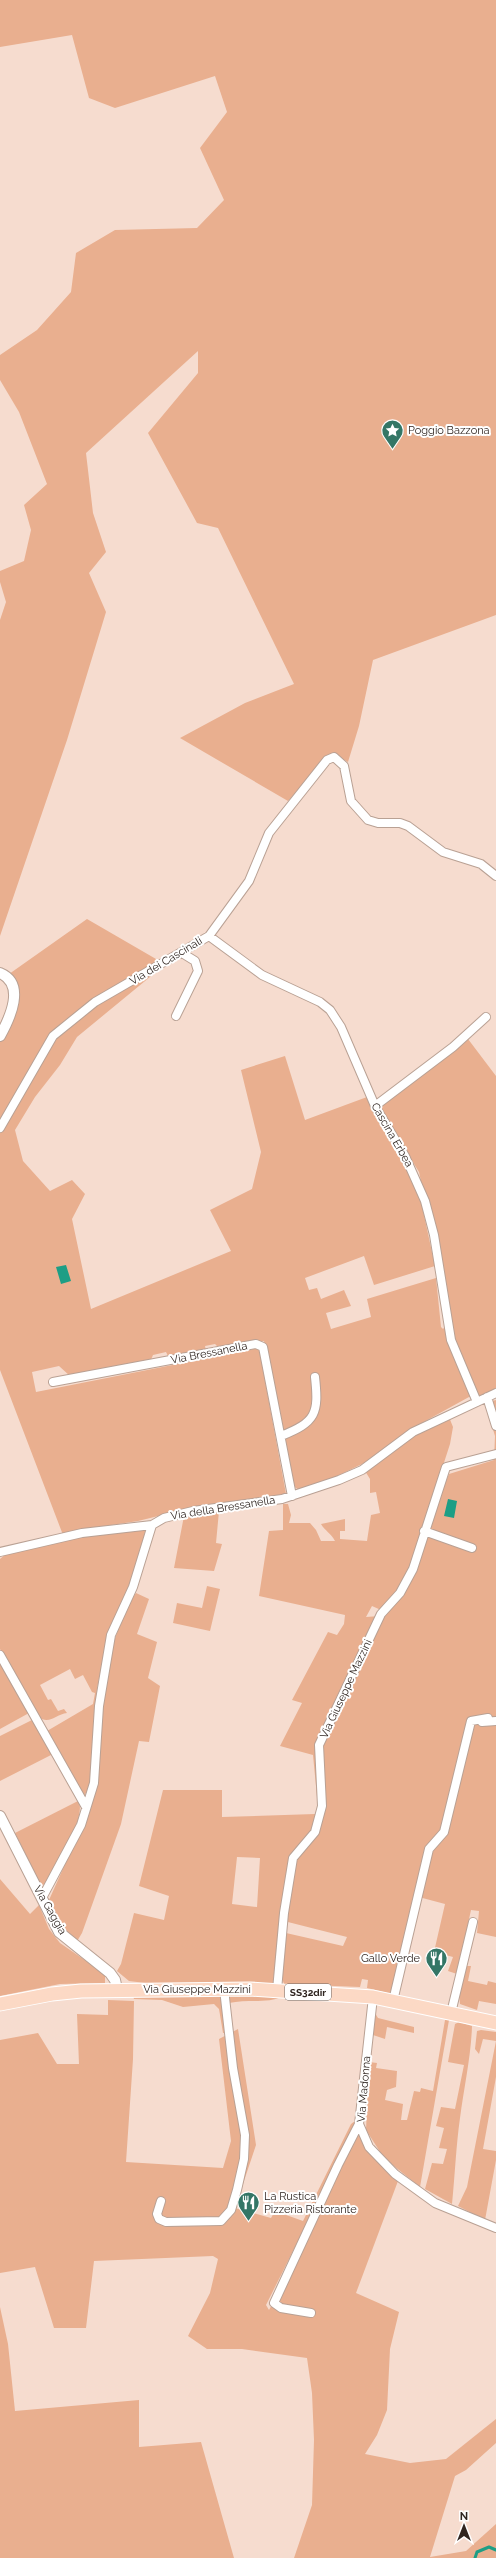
<svg xmlns="http://www.w3.org/2000/svg" width="496" height="2558" font-family="Raleway,sans-serif">
<style>
.green{fill:#e9af8f;fill-rule:evenodd}
.water{fill:#1d9e85}
.lines{fill:none;stroke-linecap:round;stroke-linejoin:round}
.stream{stroke:#1d9e85;stroke-width:3}
.minor-casing{stroke:#b9a194;stroke-width:10}
.tertiary-casing{stroke:#b9a194;stroke-width:12}
.primary-casing{stroke:#fff;stroke-width:15}
.minor{stroke:#fff;stroke-width:8}
.tertiary{stroke:#fff;stroke-width:10}
.primary{stroke:#fcd9c5;stroke-width:13}
.labels{text-anchor:middle;dominant-baseline:central;stroke-width:4;stroke-linejoin:round;paint-order:stroke}
.shield{fill:#fff;stroke:#6d6663;stroke-width:1}
.shield-label{font-size:10px;font-weight:bold;fill:#2f2520}
.poi-label{font-size:11px;fill:#2f2520;stroke:#fff;text-anchor:start}
.street-label{font-size:11px;fill:#2f2520;stroke:#fff}
</style>
<rect width="100%" height="100%" fill="#f6dccf"/>
<!-- green -->
<path class="green" d="M0,0H496V615L373,660L359,726L348,762L332,753L288,801L180,738L245,703L294,684L218,528L197,523L148,433L198,373V351L86,453L93,513L106,552L89,573L106,612L67,740L0,936V620L6,602L0,582V571L24,561L31,530L24,505L47,484L19,412L0,380V355L37,330L71,292L76,253L115,230L197,228L224,200L200,148L227,112L215,76L115,108L89,98L72,35L0,47Z
M87,919L156,959V972L77,1037L60,1065L35,1097L15,1130L23,1161L50,1191L72,1180L85,1194L72,1219L91,1309L231,1251L210,1210L252,1189L261,1152L241,1070L285,1056L305,1120L367,1097L405,1161L419,1192L435,1266L374,1285L364,1256L305,1278L309,1290L317,1288L321,1299L344,1290L351,1306L326,1313L331,1329L371,1317L367,1299L436,1278L441,1327L443,1329L451,1320L419,1172L379,1107L468,1039L496,1076V1393L469,1397L409,1430L364,1463L329,1480L299,1490L293,1486L285,1442L288,1430L282,1429L264,1341L220,1349L215,1344L205,1346L206,1351L169,1358L166,1352L153,1355L150,1362L70,1376L59,1366L32,1372L36,1392L259,1348L286,1494L199,1506L138,1521L78,1530L63,1535L0,1370V1024L9,1003L10,988L2,979Z
M496,1400V1937L477,1933L479,1911L471,1910L457,1974L448,1971L453,1957L434,1952L445,1904L415,1896L392,1994L367,1988L368,1980L362,1979L360,1987L284,1984L282,1978L286,1933L343,1946L347,1937L280,1920L273,1983H145L129,1981L117,1971L121,1964L134,1913L164,1920L169,1896L139,1886L163,1790H222V1817L315,1814L318,1807L313,1755L280,1746L302,1703L292,1700L328,1632L337,1635L344,1624L345,1615L259,1596L269,1531L283,1530V1504H288L291,1515L289,1523H310L316,1530L321,1541H335C331,1533 325,1531 321,1524L345,1519V1531H340V1539L367,1541L371,1515L380,1513L376,1492L370,1493V1479L365,1471L400,1442L449,1417L453,1427L450,1444L410,1568L398,1591L381,1610L372,1606L366,1617L380,1616L400,1593L449,1474L494,1460L495,1436L485,1403ZM237,1857L260,1858L257,1907L232,1904Z
M219,1511L216,1543L222,1544L214,1571L174,1568L184,1516Z
M146,1528L132,1584L108,1633L97,1689L91,1782L84,1797L47,1731L93,1704L95,1693L92,1692L83,1675L75,1679L70,1669L40,1685L48,1700L51,1699L58,1711L64,1709L67,1713C56,1714 50,1725 38,1717L0,1649V1559L6,1554L82,1536Z
M207,1586L220,1589L210,1631L173,1623L177,1603L202,1608Z
M136,1593L149,1599L137,1634L157,1642L148,1678L160,1686L149,1742L139,1741L121,1824L82,1933L76,1943L67,1934L49,1900L88,1813L112,1647L127,1605Z
M0,1662L29,1713L0,1729Z
M32,1720L53,1754L0,1781V1736Z
M78,1801C88,1814 56,1866 49,1880L44,1885L40,1884L15,1833Z
M0,1879L30,1914L39,1905L49,1929L60,1943L105,1974V1983L60,1984L0,1996Z
M466,1966H471L468,1981L487,1985L488,1981L496,1983V2004L479,2001L477,2010L460,2004L459,1994Z
M133,1996H283C269,2004 247,1999 229,2003L226,2033H223L219,2009L214,2004L183,2007L162,2000L134,1999Z
M108,2000L134,2001L133,2059L126,2162L223,2168L231,2141L219,2039L238,2029L256,2145L235,2208L271,2218L275,2211L303,2221L351,2124L355,2121L356,2125L266,2305L269,2310L302,2251L358,2133L366,2146L398,2181L356,2293L399,2312L390,2349L387,2410L377,2435L365,2454L410,2463L446,2459L496,2419V2443L466,2470L455,2476L430,2557L466,2551L496,2524V2558H294L312,2505L314,2440L312,2393L307,2358L242,2349H207L188,2336L210,2293L218,2259L213,2256L94,2261L86,2328H54L35,2267L0,2273V2040L38,2033L57,2064H79L77,2014L108,2015Z
M375,2013L378,2018L414,2027V2033L387,2027L385,2039L373,2035Z
M445,2020H449L420,2187L384,2158L366,2130L369,2062L377,2063L376,2068L397,2071L396,2087L387,2090L385,2100L403,2104L401,2120H407L414,2091L420,2092L421,2088L433,2091Z
M459,2022L472,2026C471,2057 464,2087 460,2118C456,2146 455,2175 452,2204L425,2189L432,2163L443,2164L447,2149L439,2148L444,2128L436,2126L441,2107L455,2109L464,2065L448,2062L455,2024Z
M481,2030L496,2032V2077L483,2149L496,2151V2160L485,2220L458,2206L467,2187L496,2041L483,2039L479,2054L475,2049L477,2031Z
M0,2307L8,2344L15,2411L139,2400V2447L201,2442L234,2558H0Z"/>
<!-- water -->
<path class="water" d="M66,1265L71,1281L61,1284L56,1267Z
M448,1499L457,1501L454,1518L444,1516Z"/>
<g class="lines">
<!-- stream -->
<path class="stream" d="M475,2558L477,2552L489,2547L496,2550"/>
<defs>
<path id="minor" d="M209,936L262,975L320,1002L330,1010L341,1027L375,1106L405,1156L425,1201L434,1235L451,1340L477,1402
M176,1016L198,971L195,961L182,953
M375,1106L453,1047L486,1017
M0,1128L53,1036L95,1002L209,936L249,881L269,833L327,760L334,757L344,766L351,801L368,820L378,823H400L408,826L443,852L481,864L496,876
M53,1382L256,1344L263,1347L292,1496
M487,1397L496,1426
M281,1436C316,1422 319,1414 315,1377
M424,1531L472,1548
M0,1552L82,1533L152,1525
M0,1655L86,1807
M482,1722L496,1721
M42,1898L81,1825L94,1783L99,1706L111,1635L133,1587L152,1525L164,1518L193,1511L282,1499L339,1480L362,1470L413,1432L496,1393
M277,1990L284,1913L293,1858L315,1832L322,1806L319,1745L381,1614L400,1593L413,1569L446,1467L496,1454
M373,1997L359,2124L369,2147L395,2174L435,2203L496,2228
M393,2001L429,1849L444,1832L471,1721L488,1718
M451,2013L473,1922
M161,2201L157,2214L159,2219L166,2222L221,2221L231,2210L237,2190L244,2159L245,2135L233,2068L224,1989
M311,2313L281,2308L274,2303L338,2165L359,2124"/>
<path id="tertiary" d="M0,973C26,984 10,1018 0,1036
M0,1816L59,1932L110,1973L115,1980L117,1989"/>
<path id="primary" d="M0,2004L52,1994L81,1991L250,1989L373,1997L496,2023"/>
</defs>
<!-- minor casing -->
<use href="#minor" class="minor-casing"/>
<!-- tertiary casing -->
<use href="#tertiary" class="tertiary-casing"/>
<!-- primary casing -->
<use href="#primary" class="primary-casing"/>
<!-- minor -->
<use href="#minor" class="minor"/>
<!-- tertiary -->
<use href="#tertiary" class="tertiary"/>
<!-- primary -->
<use href="#primary" class="primary"/>
</g>
<!-- icons -->
<defs>
<symbol id="sight-pin" viewBox="-11 -11 22 30"><path d="M0 17L-7.5 6A9.5 9.5 0 1 1 7.5 6Z" fill="#347666" stroke="#fff"/><path d="M0-6L1.8-2.2L6-1.7L2.9 1.2L3.7 5.4L0 3.3L-3.7 5.4L-2.9 1.2L-6-1.7L-1.8-2.2Z" fill="#fff"/></symbol>
<symbol id="restaurant-pin" viewBox="-11 -11 22 30"><path d="M0 17L-7.5 6A9.5 9.5 0 1 1 7.5 6Z" fill="#347666" stroke="#fff"/><path d="M-5-6h1v4h1v-4h1v4h1v-4h1v5L-1.5 .5V6h-2V.5L-5-1ZM5-6V6H3V1.5H1.5Q1.5-4 5-6Z" fill="#fff"/></symbol>
</defs>
<g fill-rule="evenodd">
<use href="#sight-pin" x="380" y="418" width="25" height="34"/>
<use href="#restaurant-pin" x="424" y="1946" width="25" height="34"/>
<use href="#restaurant-pin" x="236" y="2190" width="25" height="34"/>
</g>
<g class="labels">
<!-- shield labels -->
<rect class="shield" x="285" y="1984" width="46" height="16" rx="3"/>
<g class="shield-label">
<text x="308" y="1992">SS32dir</text>
</g>
<!-- poi labels -->
<g class="poi-label">
<text x="408" y="430">Poggio Bazzona</text>
<text x="420" y="1958" text-anchor="end">Gallo Verde</text>
<text x="264" y="2196">La Rustica<tspan x="264" dy="13">Pizzeria Ristorante</tspan></text>
</g>
<!-- street labels -->
<g class="street-label">
<text transform="translate(166 961) rotate(-31)">Via dei Cascinali</text>
<text transform="translate(392 1135) rotate(60)">Cascina Erbea</text>
<text transform="translate(209 1353) rotate(-11)">Via Bressanella</text>
<text transform="translate(223 1508) rotate(-9)">Via della Bressanella</text>
<text transform="translate(346 1689) rotate(-65)">Via Giuseppe Mazzini</text>
<text transform="translate(50 1910) rotate(60)">Via Gaggia</text>
<text x="197" y="1989">Via Giuseppe Mazzini</text>
<text transform="translate(364 2089) rotate(-85)">Via Madonna</text>
</g>
</g>
<!-- north arrow -->
<g transform="translate(464 2526)" stroke="#ffffff" stroke-width="3" paint-order="stroke">
<path d="M0-3L7 15L0 10L-7 15Z" fill="#2f2520"/>
<text y="-6" font-size="11" font-weight="bold" text-anchor="middle" fill="#2f2520">N</text>
</g>
</svg>
